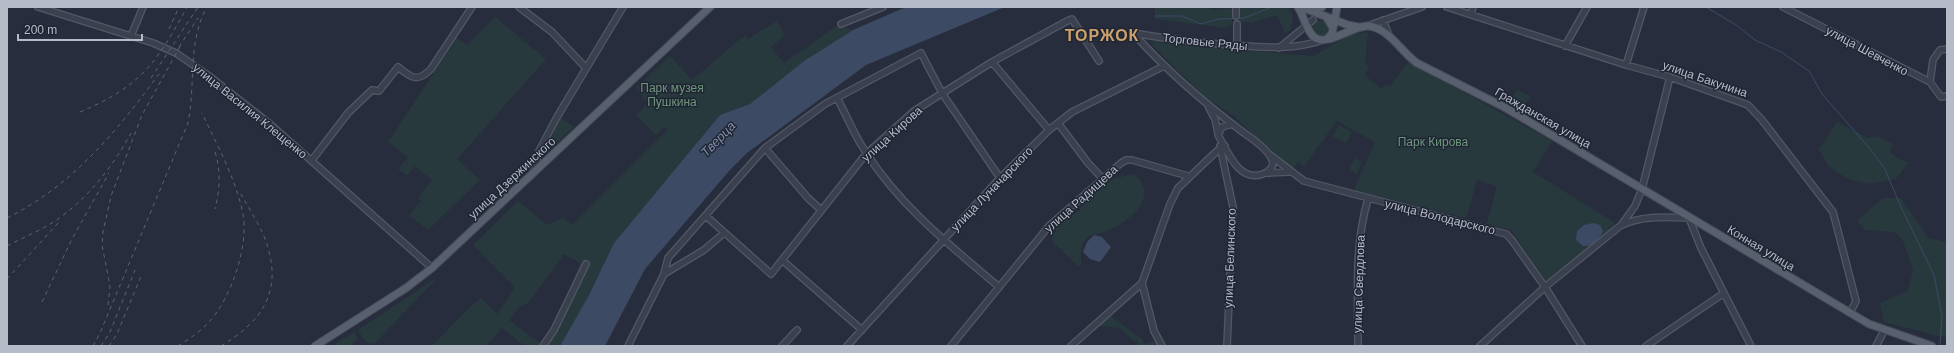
<svg xmlns="http://www.w3.org/2000/svg" width="1954" height="353" viewBox="0 0 1954 353" font-family="Arial,sans-serif">
	<rect width="100%" height="100%" fill="#272d3d"/>
	<!-- green -->
	<path fill="#28393e" fill-rule="evenodd" d="M1155 7H1204L1214 10 1232 8V23L1226 28 1155 19Z
		M1240 7H1289L1293 16 1291 29 1285 33 1277 15 1254 22H1240Z
		M495 17 546 59 457 159 480 180 428 230 409 215 421 201 418 198 432 180 415 166 407 176 398 169 408 157 388 142 457 38 467 45Z
		M1313 28a8 8 0 1 1 16 0a8 8 0 1 1-16 0Z
		M777 21 785 35 771 47 784 63 838 25 853 30 804 61 750 104 720 115 614 243 589 295 560 346H525L502 328 486 346H432L468 309 481 298 497 314 515 288 473 245 518 201 547 225 563 218 572 225 668 129 664 127 656 135 636 115 648 103 635 88 670 56 692 80 745 35 748 39ZM564 254 580 263 554 330 541 344 509 320 520 306 528 303Z
		M1368 32 1365 63 1369 67 1365 75 1381 89 1387 85 1390 86 1408 62 1552 141 1533 172 1615 223 1603 237 1547 282 1511 230 1487 224 1497 186 1477 180 1466 218 1354 190 1375 142 1337 121 1304 166 1298 162 1293 168 1283 164 1234 116 1205 97 1151 44 1154 40 1240 50 1314 56 1350 35Z
		M1517 89 1530 97 1521 111 1509 103Z
		M561 118 574 127 542 157Z
		M1837 122 1868 138 1878 136 1893 144 1890 153 1899 159 1909 162 1896 179 1869 184 1848 179 1828 166 1819 149Z
		M1339 125 1352 132 1346 143 1333 137Z
		M1355 158 1362 162 1357 174 1349 170Z
		M1131 174C1137 175 1141 181 1143 186 1151 208 1118 228 1101 233 1095 235 1089 234 1085 240 1080 247 1081 257 1081 265L1079 267 1052 241V237L1059 224 1080 210 1094 193 1111 180Z
		M1883 198H1901L1928 238 1947 242V338L1884 322 1880 303 1908 291 1913 270 1903 241 1895 232 1865 230 1857 221Z
		M438 277 374 344 366 342 358 330Z
		M1109 315 1142 339 1145 344 1156 340 1160 346H1139L1137 340 1134 341 1120 328 1099 326Z
		M354 332 358 339 349 346H332Z"/>
	<!-- water -->
	<path fill="#3d4a64" d="M906 7H1005L866 65 747 153 729 171 645 269 605 346H560L589 295 614 243 720 115 750 104 804 61 853 30Z
		M1593 223 1600 225 1603 231C1600 239 1592 247 1583 246L1576 240 1577 231 1584 225Z
		M1094 235 1102 237 1111 247 1100 262 1090 259 1083 252 1087 242Z"/>
	<g fill="none" stroke-linecap="round" stroke-linejoin="round">
		<!-- stream -->
		<path stroke="#3d4a64" stroke-width="1" d="M1706 7 1736 25 1755 40 1781 52 1809 71 1822 94 1871 150 1885 169 1900 205 1934 275 1942 316 1940 345
			M1155 16H1182L1201 24 1219 19 1244 18 1272 7"/>
		<defs>
			<path id="minor" d="M38 7 153 43 176 53 209 76 270 124 432 268
				M519 7 552 32 586 68
				M1236 7V16
				M1447 7 1626 65 1670 77 1748 105 1762 120 1833 212 1856 301 1850 313
				M1783 7 1930 82 1941 97 1947 96
				M1471 14 1473 7
				M1383 20 1389 36
				M841 24 883 7
				M1237 24V45
				M1367 26 1422 7
				M1133 33C1166 70 1204 103 1244 133 1253 139 1271 152 1273 163 1272 169 1269 172 1263 174 1239 183 1228 152 1218 135L1222 127 1232 124
				M1134 33C1165 39 1197 42 1229 45 1261 47 1291 51 1323 40
				M131 36 143 7
				M1565 46 1587 7
				M1279 48 1313 20
				M992 62 1049 130
				M1626 65 1644 7
				M1930 82 1933 60 1940 50 1947 49
				M837 98C847 116 855 137 867 154 901 207 952 247 999 287
				M1209 108 1215 119 1218 133
				M1058 123 1088 163 1103 179
				M1220 146 1233 207 1227 346
				M765 148 808 198 821 210
				M1270 155 1304 181 1506 234 1511 239 1545 287 1582 346
				M312 160 348 113 372 90 379 91 398 67C412 78 417 83 431 69L472 7
				M533 173 539 151 557 117 623 7
				M1267 173 1290 172
				M706 216 771 274 866 154 914 111 992 62 1069 20 1072 19 1099 61
				M1622 224 1635 206 1642 189 1670 77
				M782 260 862 330
				M664 274 704 250 724 233
				M1142 283 1154 331 1162 346
				M543 346 554 330 586 264
				M628 346 664 274 668 258 765 148 825 104 921 53 942 93 1000 178
				M782 346 797 330
				M847 346 1000 178 1049 130 1072 112 1164 66
				M951 346 1049 226 1121 163 1126 160H1132L1188 176
				M1071 346 1142 283 1170 204 1178 188 1218 150 1225 146
				M1358 346C1358 297 1354 246 1368 199
				M1480 346 1545 287 1620 226C1640 215 1667 217 1689 218L1701 248 1751 346
				M1646 346 1724 293
				M1876 346 1884 331"/>
			<path id="major" d="M1298 7C1304 16 1306 30 1314 37 1326 48 1355 24 1369 26 1390 29 1401 52 1417 63L1504 107 1550 134 1869 324 1932 346
				M1301 7 1348 25 1358 27
				M1308 9 1322 7
				M1334 25 1337 7
				M1327 39 1332 34 1333 28 1327 18
				M315 346 406 288 432 268 710 7"/>
		</defs>
		<!-- minor casing -->
		<use href="#minor" stroke="#525865" stroke-width="8"/>
		<!-- major casing -->
		<use href="#major" stroke="#434956" stroke-width="9"/>
		<!-- minor -->
		<use href="#minor" stroke="#3a404d" stroke-width="5.5"/>
		<!-- major -->
		<use href="#major" stroke="#585f6d" stroke-width="7"/>
		<!-- rail -->
		<path stroke="#5d6374" stroke-width="1" stroke-dasharray="4 4" stroke-linecap="butt" d="M169 29 179 7
			M179 47 198 18
			M151 78 198 7
			M80 112C141 86 156 64 187 7
			M215 152C221 171 220 189 215 209
			M7 218C73 185 116 132 159 74
			M7 246C24 237 42 230 58 219 88 198 114 165 131 133
			M7 279 59 222
			M42 302 72 239 109 173
			M108 305 110 286 102 245 103 232 111 196 142 115 182 43
			M93 346 100 333 188 123C196 85 187 42 207 7
			M101 346 110 332 135 270
			M109 346 117 334 142 274
			M178 346C189 339 200 332 209 322 231 298 249 246 243 214 236 179 217 145 202 113
			M221 346C259 323 282 295 268 248 263 229 250 211 241 194"/>
	</g>
	<g text-anchor="middle" dominant-baseline="central" stroke-width="3" stroke-linejoin="round" paint-order="stroke">
		<!-- street labels -->
		<g font-size="12" fill="#b6bbc8" stroke="#1f2532">
			<text transform="translate(1205 42) rotate(6)">Торговые Ряды</text>
			<text transform="translate(1867 51) rotate(28)">улица Шевченко</text>
			<text transform="translate(1705 79) rotate(19)">улица Бакунина</text>
			<text transform="translate(250 111) rotate(39)">улица Василия Клещенко</text>
			<text transform="translate(1543 118) rotate(30)">Гражданская улица</text>
			<text transform="translate(892 134) rotate(-42)">улица Кирова</text>
			<text transform="translate(512 178) rotate(-43)">улица Дзержинского</text>
			<text transform="translate(992 189) rotate(-46)">улица Луначарского</text>
			<text transform="translate(1081 199) rotate(-42)">улица Радищева</text>
			<text transform="translate(1440 217) rotate(14)">улица Володарского</text>
			<text transform="translate(1761 248) rotate(31)">Конная улица</text>
			<text transform="translate(1230 258) rotate(-88)">улица Белинского</text>
			<text transform="translate(1359 284) rotate(-88)">улица Свердлова</text>
		</g>
		<!-- park labels -->
		<g font-size="12" fill="#6f977d" stroke="#1f2532">
			<text x="672" y="88">Парк музея<tspan x="672" dy="14">Пушкина</tspan></text>
			<text x="1433" y="142">Парк Кирова</text>
		</g>
		<!-- water labels -->
		<g font-size="13" font-style="italic" fill="#808ead" stroke="#1f2532">
			<text transform="translate(718 139) rotate(-46)">Тверца</text>
		</g>
		<!-- district labels -->
		<g font-size="16" font-weight="bold" letter-spacing="1" fill="#cda26d" stroke="#1f2532">
			<text x="1102" y="35">ТОРЖОК</text>
		</g>
	</g>
	<!-- border -->
	<rect width="1954" height="353" fill="none" stroke="#b6bbc8" stroke-width="16"/>
	<!-- scale -->
	<path d="M18 34v6h124v-6" fill="none" stroke="#b6bbc8" stroke-width="2"/>
	<text x="24" y="34" font-size="12" fill="#b6bbc8" stroke="#1f2532" stroke-width="3" paint-order="stroke">200 m</text>
</svg>
